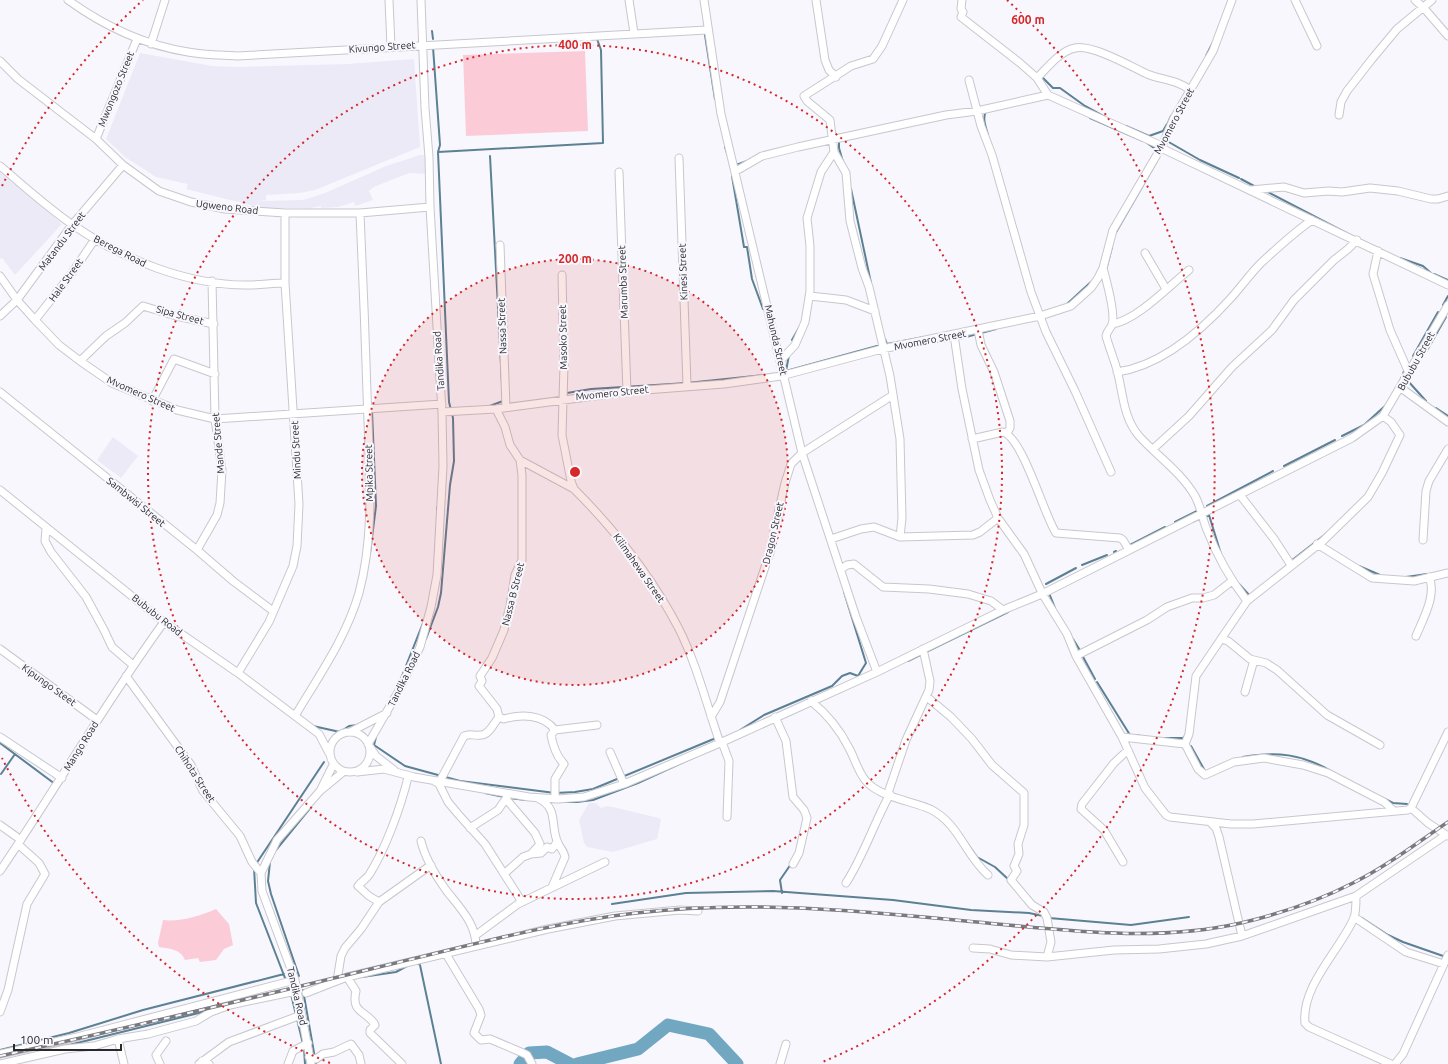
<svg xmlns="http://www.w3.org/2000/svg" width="1448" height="1064" viewBox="0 0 1448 1064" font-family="Ubuntu,sans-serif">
	<rect width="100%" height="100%" fill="#f8f7fe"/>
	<!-- built -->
	<path fill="#edeaf8" d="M140 53 212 66 236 67 347 64 414 59 420 147 315 190 300 193 266 195V200L259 201 303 200 325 193 386 166 420 155H425L426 174 409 173 374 187 369 191 373 200 355 206 354 202 338 207 321 208V206L306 209 305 208H262L186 189 188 184 255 199 156 177 125 157 106 139Z
		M0 172 62 224 15 275 2 258 0 259Z
		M113 437 138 456 121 478 97 460Z
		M589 803H596L601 808 606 806 613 807 659 818 661 820 657 839 613 852 587 847 584 843 579 820Z"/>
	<!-- green -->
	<path fill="#fbccd8" d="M585 51 588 131 466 136 463 55Z
		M216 909 229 924 233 945 224 949 216 960 200 962 198 958 185 960C180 949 171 949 159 947L158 943 163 920C180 922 200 916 216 909Z"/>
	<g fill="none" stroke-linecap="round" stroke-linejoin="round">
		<!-- stream -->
		<path stroke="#5c8194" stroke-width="2" d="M432 31 433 39
			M705 35 715 99
			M1206 56 1213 42
			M1043 75 1042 77 1053 88H1060L1085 106 1105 117
			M986 111C982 119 986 127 988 135
			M1090 118 1143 141
			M1167 125 1171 116
			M1126 126 1149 136 1163 131 1167 124
			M839 139V148L843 162
			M1167 141 1200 160 1239 178
			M1147 143 1154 148
			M725 147 728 156
			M438 152 603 143 601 50 597 39
			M490 156 502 383
			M736 165 747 161
			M732 176 744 247H747L752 279 763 309H765
			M1241 179 1256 187
			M851 189 871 283
			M1266 191 1356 238
			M1115 234 1157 161
			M1400 258 1423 266 1431 273
			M1106 270 1112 247
			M1434 274 1448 280
			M1067 304 1092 281
			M1443 305 1448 296
			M1043 318 1062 312
			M981 333 996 329
			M885 339 887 344 924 337
			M792 340 800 326
			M928 343 955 340 977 334
			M1426 352 1446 317
			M789 355 786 371 877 346
			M1413 356 1438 312
			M1422 357 1408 381 1426 401
			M1400 381 1405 369
			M567 393 591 389 687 383 765 375
			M487 407 503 401
			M1436 408 1448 416
			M1342 436 1364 425 1386 405
			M1284 466 1335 440
			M1207 506 1273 471
			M437 513V508
			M1205 517 1209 515 1221 554
			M1175 522 1199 510
			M1192 522 1201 518
			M1130 545 1165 527
			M1114 552 1116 551
			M370 553 376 506 372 411
			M1291 561 1327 533
			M1082 565 1107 555
			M1359 566 1380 575
			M1406 577 1427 574
			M1046 584 1076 568
			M1239 584 1250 596
			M1049 593 1055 608
			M426 639 438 607 441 593 450 485 454 461 453 418 449 402 438 152 440 145 433 47
			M1073 639 1081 652
			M926 652 1008 612
			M1082 655 1095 679
			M908 661 922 654
			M1097 682 1130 735
			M398 686 423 623
			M313 726 340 732 349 726 358 725
			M740 730 764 715 832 686 842 676 850 673 858 676 866 663 844 592
			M1135 735 1148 737
			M376 737 374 745 405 766 460 781 555 793 575 792 593 789 716 738
			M1165 738H1183L1185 736
			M0 743 55 784
			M1191 746 1205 771
			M1243 757C1276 751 1302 754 1331 771
			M1 774 15 754
			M485 793 504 797
			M509 798 526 800
			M1385 799 1393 803 1407 804
			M546 802H577L593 800 638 783 697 756
			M923 803 933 807
			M957 829 977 857 995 867 1009 880
			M276 850 311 807
			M270 862 268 881 271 894 299 976
			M256 864 324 762
			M254 868 256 903 285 978
			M782 893 780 880 791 864
			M612 904 686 893 773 891 893 900 971 910 1029 913 1043 916
			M1049 918 1131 925 1189 917
			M1362 918 1388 935 1403 942 1446 957
			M417 963 420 965 441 1064
			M362 977 396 972 407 966
			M303 990 316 1064
			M291 994 296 1015
			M297 1019 303 1044
			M65 1046 207 1011
			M304 1048 305 1064
			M0 1050 69 1033 143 1010 284 974"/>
		<!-- river -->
		<path stroke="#72a7c1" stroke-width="13" d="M520 1064 529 1053 547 1052 570 1064
			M577 1064 638 1049 668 1025 709 1034 737 1064"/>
		<defs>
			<path id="minor" d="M68 0C104 26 144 45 188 52 204 55 221 55 237 56L707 30
				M389 0 391 47
				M629 0 634 33
				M704 0 721 114 802 453 856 617 877 672
				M816 0 825 60 829 70 836 77
				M962 0 961 9 963 12 961 17 1020 63 1037 78 1048 95
				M1295 0 1317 46
				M1415 0 1423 7 1448 36
				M151 44 165 0
				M0 61 18 79 96 139 123 165 159 191 191 202 225 209 285 213H360L430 207
				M1037 78C1047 68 1060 51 1075 48 1092 44 1132 67 1147 74 1162 80 1178 80 1190 90
				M969 80 981 126 992 155 1031 292 1046 332 1075 391 1111 472
				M1339 115 1341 102 1347 91 1372 59 1397 29 1432 0
				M96 139 137 39
				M1161 148 1448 285
				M679 158 687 385
				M0 166C24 186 48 208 73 225 122 259 189 286 249 285 261 285 273 283 285 283
				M736 171 762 156 798 147 946 115 977 111 1048 95 1162 146
				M619 172 627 392
				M1251 190 1284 187 1304 193 1329 191 1342 192 1370 188 1398 191 1431 199H1438L1448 196
				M500 245 506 407
				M1378 251 1373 274 1390 330 1409 373
				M1145 253 1166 289
				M1103 268C1106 279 1116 314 1112 325 1110 329 1107 331 1106 336 1109 347 1114 359 1117 370 1123 392 1123 418 1139 436 1157 456 1181 472 1195 496 1201 507 1202 518 1207 530 1217 556 1230 579 1247 601
				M562 275 564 365 562 435 571 481 574 489C615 530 652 577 679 629 697 665 707 706 720 743
				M0 276 17 300 35 320 59 345 80 361 112 383 177 410 215 419 442 404
				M810 296 846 300 875 311
				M0 316 17 300 72 225 123 165
				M35 320 72 273 95 239
				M1112 324C1136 321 1169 286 1189 270
				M978 330 981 345 994 372 1010 421V428L1007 433
				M954 335 962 389 979 470 990 500 998 518 1024 554 1043 595 1067 634 1076 656 1122 737 1145 788 1166 815 1170 817 1231 824H1253L1408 810 1411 808 1448 732
				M781 360 795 345 805 322 810 291V246L807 218 821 172 834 152
				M80 361 106 336 125 323 143 306 176 316 214 324
				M1117 372C1161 366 1202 330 1231 298 1241 287 1250 274 1261 263 1275 250 1296 231 1312 220
				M1401 388 1448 422
				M0 392 197 550 233 581 273 611
				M152 401 174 359 215 374
				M496 409 505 427 510 445 520 460 574 489
				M442 412 496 409 632 391 724 384 781 376 882 349 1040 316 1071 306 1091 288 1098 278 1103 268 1113 230 1162 146 1174 118 1213 51 1232 0
				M1383 416 1391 422 1400 435 1382 473 1368 497 1323 541 1247 601 1221 639 1196 676 1189 734 1185 744 1198 769 1205 775 1234 762 1264 758 1303 765 1328 773 1384 802 1393 810
				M972 439 1003 432C1023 438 1044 515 1056 533L1120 538 1123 540 1129 550
				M1153 449 1189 416 1232 367 1272 330 1294 300 1334 260 1348 249 1357 240
				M520 460 522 475V560L515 575 510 606 504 630 492 658 480 676 482 681 479 686 497 709 499 717 504 719C521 714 543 714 555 730L597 725
				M0 490 164 622 238 673 319 734 329 753
				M1240 495 1274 539 1291 565
				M46 529 45 541 51 552 86 597 104 630 112 647 133 665
				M900 537 902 518 900 439 890 376 869 287 862 268 850 221 846 173 834 152 830 120 807 101 804 96 851 66 873 59 882 46 903 0
				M831 539 861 529 874 527 900 537 973 535 980 532 998 518
				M1423 540 1426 491 1429 481 1448 449
				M1317 544 1372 578 1414 581 1448 573
				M197 550 217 515 220 503 222 470 215 419 212 281
				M841 569 847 565 854 564 883 587 929 589 968 594 991 601 1003 610
				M1416 636C1423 619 1437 595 1429 577
				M1221 639 1228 641 1250 659 1266 663 1277 670 1327 715 1380 745
				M0 649 97 720
				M1076 656 1147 620 1167 607 1192 598H1203L1214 595 1232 581
				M238 673 269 622 293 566 297 546 299 504 285 283V213
				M126 676 191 765 203 791 240 836 252 862 261 873
				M1245 692 1254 660
				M927 697 951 717 972 739 992 765 1024 793V825L1018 844 1019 854 1014 866 1017 871 1011 880 1032 905 1044 912 1047 918 1051 942 1047 957
				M811 701C827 714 840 730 849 748 855 759 858 772 866 781 879 797 912 801 930 809 959 823 965 855 988 875
				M295 716C318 677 346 638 359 593 374 537 370 479 368 421 366 352 363 282 360 213
				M711 717 720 702 772 546 774 531 785 483 791 464 802 453 893 395
				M775 717 786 741 793 797 804 810 807 818 799 853 793 864
				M555 730 551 735C553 746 556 756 564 764L555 779V799
				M330 752a20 20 0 1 1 40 0a20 20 0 1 1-40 0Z
				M350 732 387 713
				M0 737 62 778
				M1122 737 1185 744
				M722 742 729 761 727 817
				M368 744 401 687 420 647 431 607 437 575 443 466 442 412 430 207 429 157 425 108 421 0
				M370 747 376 756 394 770
				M610 752 624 784
				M357 772 384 769 414 777 529 797 558 799 584 797 624 784 720 743 877 672 1003 610 1042 594 1352 438 1383 416 1448 305
				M434 781 439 784 448 802 458 814 485 844 522 902
				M440 781 464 736C470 733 474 736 481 735 489 735 494 723 499 717
				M321 789 333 765
				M539 799C559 808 550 828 558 843 560 848 564 851 565 857L552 887
				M1411 808 1428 823 1448 836
				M1211 823 1216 828 1219 837 1242 936
				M0 825 21 840
				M470 828 498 810 507 797
				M421 841C425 858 436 876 446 890 459 907 476 923 476 946
				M531 854 541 853 547 847 552 849 557 842
				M1123 862 1104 830 1081 809 1082 804 1114 763 1128 750
				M0 871C56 789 105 703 164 622
				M504 874 523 857 531 854 540 844 535 833 506 799
				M846 883C864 855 874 823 890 794L888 793 906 740 929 690 930 681 923 649
				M1356 896C1356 903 1356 912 1354 918 1340 950 1301 986 1305 1023L1309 1027 1391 1064
				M379 902 369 896 358 886C361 882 366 879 369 875 385 850 401 807 408 777L407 775
				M1354 917 1406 952 1444 964
				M476 935 518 904 605 862
				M973 948 990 949 1011 955 1047 957 1114 950 1159 949 1206 944 1242 936 1356 896 1446 835
				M446 954 479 1009 481 1015 474 1033 481 1040 490 1039 523 1053 527 1055 532 1064
				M347 977 356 991C351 1012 364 1010 374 1023L375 1025 370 1030V1033L402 1064
				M337 981 341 956 345 948 361 929 379 902 431 865
				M306 993 347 977 548 929 615 916 680 910 698 911
				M0 1012 8 990 27 904 45 874 39 863 19 845
				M118 1039 124 1064
				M0 1054 77 1037 295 980
				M309 1057 316 1059 323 1054 334 1052 351 1044 359 1055 361 1064
				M202 1061 209 1064
				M0 1064 65 1049 94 1046 118 1039 148 1034 196 1021 211 1012 230 1005 296 991
				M160 1064 156 1055 166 1041
				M199 1064 229 1042 301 1015
				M288 1064 293 1051 308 1043
				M311 1064 295 980 262 891 261 873 277 840 320 791 343 772
				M780 1064 786 1044
				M1395 1064 1403 1054 1448 955"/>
		</defs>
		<!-- minor casing -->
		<use href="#minor" stroke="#c8c7ce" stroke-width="9"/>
		<!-- minor -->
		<use href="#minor" stroke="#fff" stroke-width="7"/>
		<defs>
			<path id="rail" d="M0 1056C127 1028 253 998 379 967 464 947 549 923 636 913 753 899 870 912 987 923 1072 931 1157 942 1241 923 1279 914 1318 901 1353 883 1387 866 1417 843 1448 822"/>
		</defs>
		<!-- rail casing -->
		<use href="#rail" stroke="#7a797e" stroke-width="3.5"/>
		<!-- rail -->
		<use href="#rail" stroke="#f8f7fe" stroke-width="2" stroke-dasharray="6" stroke-linecap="butt"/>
	</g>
	<!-- distance rings -->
	<circle cx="575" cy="472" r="213" fill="#d62828" fill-opacity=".12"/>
	<g fill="none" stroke="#d62828" stroke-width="2" stroke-dasharray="2 4">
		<circle cx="575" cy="472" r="213"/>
		<circle cx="575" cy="472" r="427"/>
		<path d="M330 1063A640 640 0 0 1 2 758M2 186A640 640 0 0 1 143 0M1007 0A640 640 0 0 1 820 1063"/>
	</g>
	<g text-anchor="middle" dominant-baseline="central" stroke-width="4" stroke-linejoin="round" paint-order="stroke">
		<!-- street labels -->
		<g font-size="10" fill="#2a292c" stroke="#f8f7fe">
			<text transform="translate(382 47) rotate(-4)">Kivungo Street</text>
			<text transform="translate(116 89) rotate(-68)">Mwongozo Street</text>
			<text transform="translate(1174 121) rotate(-62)">Mvomero Street</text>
			<text transform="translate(227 207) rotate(7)">Ugweno Road</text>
			<text transform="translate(62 241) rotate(-53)">Matandu Street</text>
			<text transform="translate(120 251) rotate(27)">Berega Road</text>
			<text transform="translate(683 272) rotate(-92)">Kinesi Street</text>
			<text transform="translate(66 280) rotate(-54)">Hale Street</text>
			<text transform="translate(623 282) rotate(-92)">Marumba Street</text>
			<text transform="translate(180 315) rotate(15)">Sipa Street</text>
			<text transform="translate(502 326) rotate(-92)">Nassa Street</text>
			<text transform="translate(563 337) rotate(-91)">Masoko Street</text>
			<text transform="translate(776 340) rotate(77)">Mahunda Street</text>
			<text transform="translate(930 340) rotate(-11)">Mvomero Street</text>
			<text transform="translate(439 361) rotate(-94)">Tandika Road</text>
			<text transform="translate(1416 361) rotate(-61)">Bububu Street</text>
			<text transform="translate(612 393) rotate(-6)">Mvomero Street</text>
			<text transform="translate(141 394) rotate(24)">Mvomero Street</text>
			<text transform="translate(218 443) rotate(-95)">Mande Street</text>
			<text transform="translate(296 450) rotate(-93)">Mindu Street</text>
			<text transform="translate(369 473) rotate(-91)">Mpika Street</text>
			<text transform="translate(136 502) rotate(39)">Sambwisi Street</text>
			<text transform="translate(773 533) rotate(-77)">Dragon Street</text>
			<text transform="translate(639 568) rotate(55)">Kilimahewa Street</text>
			<text transform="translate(513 594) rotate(-76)">Nassa B Street</text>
			<text transform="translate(157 615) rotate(38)">Bububu Road</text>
			<text transform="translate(404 679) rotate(-64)">Tandika Road</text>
			<text transform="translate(49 685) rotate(36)">Kipungo Steet</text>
			<text transform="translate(81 746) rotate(-58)">Mango Road</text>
			<text transform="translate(195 774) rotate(57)">Chihota Street</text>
			<text transform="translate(297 996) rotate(77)">Tandika Road</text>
		</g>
	</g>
	<circle cx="575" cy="472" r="6" fill="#d62828" stroke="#f8f7fe" stroke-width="2"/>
	<g font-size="12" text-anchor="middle" font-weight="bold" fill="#d62828" stroke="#f8f7fe" stroke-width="4" stroke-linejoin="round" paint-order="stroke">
		<text x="1028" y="24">600 m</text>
		<text x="575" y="49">400 m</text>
		<text x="575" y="263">200 m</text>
	</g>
	<!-- scale -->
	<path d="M14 1044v6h107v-6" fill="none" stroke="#2a292c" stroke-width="2"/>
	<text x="20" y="1044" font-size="12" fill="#2a292c" stroke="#f8f7fe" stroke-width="3" paint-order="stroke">100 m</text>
</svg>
